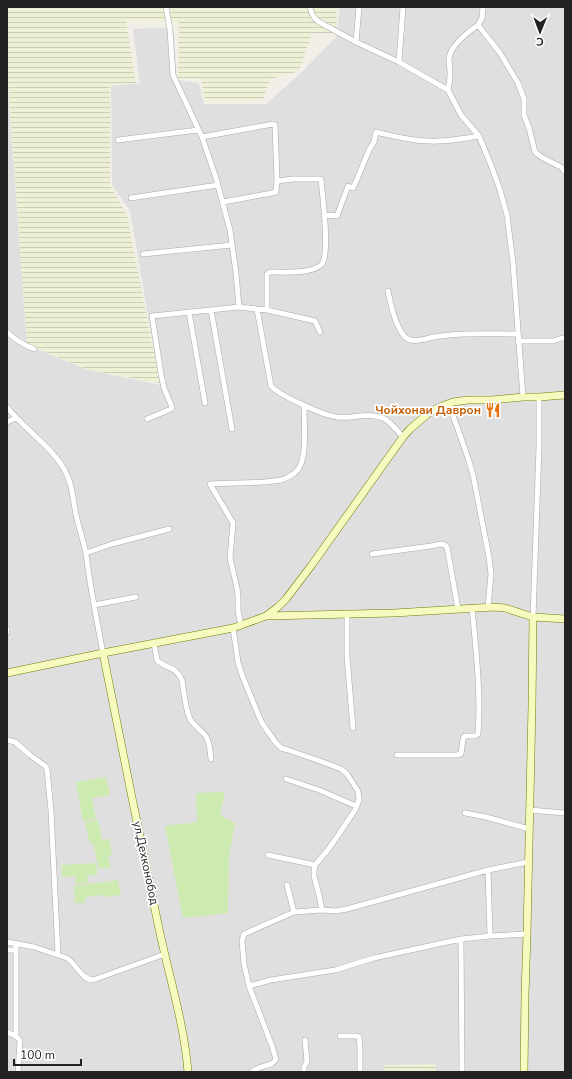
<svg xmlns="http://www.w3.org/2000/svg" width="572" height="1079" viewBox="0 0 572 1079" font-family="'Nunito Sans',sans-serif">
	<defs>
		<pattern id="farmland-rules" width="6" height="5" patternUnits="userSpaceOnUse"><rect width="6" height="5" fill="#eef0d5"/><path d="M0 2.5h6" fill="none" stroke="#ccceb7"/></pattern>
	</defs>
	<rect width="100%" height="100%" fill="#f2efe9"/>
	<!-- residential -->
	<path fill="#e0dfdf" d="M340 7H565V1072H7V76L27 345 88 370 160 385 130 211 112 185 111 86 140 83 133 29 173 27 177 80 199 83 204 104H266L303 71 337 36Z"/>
	<!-- farmland -->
	<path fill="url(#farmland-rules)" d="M7 7H336L337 33H312L299 71 270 79 263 100 205 101 201 79H178L179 22 126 20 136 83 110 85V185L127 216 160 383 88 370 27 344 7 67Z
		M436 1064V1072H384V1065Z"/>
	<!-- grass -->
	<path fill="#cdebb0" d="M106 777 110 795 92 798 96 819 83 822 76 782Z
		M225 792 220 815 235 823 229 855 228 913 183 918 165 826 197 822 196 793Z
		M98 820 102 840 109 839 112 855 108 856 111 867 99 869 93 843 90 844 85 823Z
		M96 863 97 875 87 876 88 883 76 884 75 876 62 877 61 865Z
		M118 880 121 895 105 897 104 895 86 897 85 903H75L74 886Z"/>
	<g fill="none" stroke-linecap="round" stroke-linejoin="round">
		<defs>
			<path id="street" d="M166 7 170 30 173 75 202 137 216 178 230 230 236 273 239 307
				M310 7C311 14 313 18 319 22L356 42 399 62 448 90 461 115 479 136 491 165 500 190 507 215 513 263 523 397
				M483 7 482 18 478 25 500 53 518 83 524 99V115L529 128 535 152 543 158 561 167 565 172
				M356 42 359 7
				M399 62 403 7
				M448 90C449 85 450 79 450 74 450 69 449 63 449 58 451 45 468 32 478 25
				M202 137 273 124 275 125 277 181 276 192 272 193 223 202
				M118 140 198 130
				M277 181 293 179H321C322 193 331 256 321 265 311 274 283 272 270 272L267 274V310L257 309 271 386C278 395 325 416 337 417 352 419 368 412 383 418 391 422 397 431 403 437
				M131 198 218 185
				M325 215 337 216 348 186 353 188 357 179 369 150 374 142 376 132C393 136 411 141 429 141 445 142 462 139 479 136
				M143 254 232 245
				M388 291C391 305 395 326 405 337 411 343 421 340 429 338 456 332 490 334 518 334
				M211 310 232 429
				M267 310 315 321 320 332
				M189 312 205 403
				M7 332C15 340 24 345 34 349
				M518 341H553L562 338H565
				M449 404 468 458 473 475 489 557 491 574 488 607
				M7 407C24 429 50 445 64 469 73 484 73 503 77 519 80 531 84 543 86 554 87 561 88 568 89 575 93 601 98 627 103 653
				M147 419 171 409 172 407 164 388 161 374 152 316 239 307 257 309
				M7 422 16 418
				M86 553 112 544 169 529
				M372 554 431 546 441 544 445 545 447 547 458 609
				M94 605 136 597
				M347 614V657L353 728
				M533 617 539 447V397
				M241 626 238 610V596L237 588 230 558 233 523 210 484C228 483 247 483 265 482 270 481 276 481 281 480 288 478 297 473 300 466 307 452 304 422 304 405
				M233 628 238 662 242 675 258 714 262 723 276 743 281 748 288 750 320 761 341 769 347 774 358 791 359 800 355 810 339 834 327 851 315 865 314 871V876L319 895 322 910
				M7 629V632
				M154 643 157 660C165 669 175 665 182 680 184 693 185 707 190 719 194 726 200 729 205 735 210 741 210 751 211 759
				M7 740 15 742 30 755 45 766 47 769 51 811 58 954
				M397 755H457L461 754 463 739 465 736H475L478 734C481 692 476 650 472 608
				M286 779 319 790 356 806
				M529 810 565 813
				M465 813 486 817 529 829
				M268 855 315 865
				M488 870 490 936
				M287 885 294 912
				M461 939 462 1072
				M7 942 34 947 67 958C76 964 81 979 93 980L165 954
				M16 943V1036
				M7 950H16
				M249 986 271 980 335 970 374 958 461 939 490 936 527 934
				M7 1032C12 1035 18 1036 20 1041L18 1072
				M340 1036H355L359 1037 360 1048V1072
				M252 1072C259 1065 272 1067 276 1059L272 1046 249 986 244 964 242 941 244 934 294 912 322 910 336 911 347 909 488 870 528 862
				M304 1072V1067L307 1062 305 1040"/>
			<path id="secondary" d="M266 616 394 613 494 607 505 608 533 617
				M103 653C121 743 139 834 158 924 168 973 184 1022 188 1072
				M7 673 103 653 233 628 266 616 278 607 286 599 311 566 403 437 410 429 430 412 442 406 453 402 468 400H492L523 397H539L565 395
				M524 1072 525 995 527 934 532 706 533 617 565 619"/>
		</defs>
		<!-- street casing -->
		<use href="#street" stroke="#a9a9a9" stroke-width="6"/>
		<!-- secondary casing -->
		<use href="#secondary" stroke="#707d05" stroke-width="8"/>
		<!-- street -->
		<use href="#street" stroke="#fff" stroke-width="5"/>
		<!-- secondary -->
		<use href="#secondary" stroke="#f7fabf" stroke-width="7"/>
	</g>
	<!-- icons -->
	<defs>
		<symbol id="restaurant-bare" viewBox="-9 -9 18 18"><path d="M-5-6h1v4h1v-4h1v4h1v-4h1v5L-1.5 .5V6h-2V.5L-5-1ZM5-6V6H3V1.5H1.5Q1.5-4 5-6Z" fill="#e8710a" stroke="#fff" stroke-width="2.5" paint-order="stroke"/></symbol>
	</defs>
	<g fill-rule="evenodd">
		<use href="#restaurant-bare" x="482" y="399" width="22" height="22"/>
	</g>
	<g text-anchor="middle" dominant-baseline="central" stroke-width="3.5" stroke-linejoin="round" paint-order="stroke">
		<!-- food labels -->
		<g font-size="12" font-weight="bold" fill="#c56008" stroke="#fff" text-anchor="end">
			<text x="481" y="410">Чойхонаи Даврон</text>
		</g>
		<!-- street labels -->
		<g font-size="12" fill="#222" stroke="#fff">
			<text transform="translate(146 863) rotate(78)">ул.Дехконобод</text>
		</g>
	</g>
	<!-- border -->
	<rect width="572" height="1079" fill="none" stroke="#222222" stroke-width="16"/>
	<!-- north arrow -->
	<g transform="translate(540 32) rotate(181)" stroke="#ffffff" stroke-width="3" paint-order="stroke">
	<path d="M0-3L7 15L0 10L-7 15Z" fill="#222222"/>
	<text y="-6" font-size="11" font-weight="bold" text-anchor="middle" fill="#222222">С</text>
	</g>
	<!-- scale -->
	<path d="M14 1059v6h67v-6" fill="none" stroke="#222222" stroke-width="2"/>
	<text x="20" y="1059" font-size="12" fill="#222222" stroke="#ffffff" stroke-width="3" paint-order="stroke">100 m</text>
</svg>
